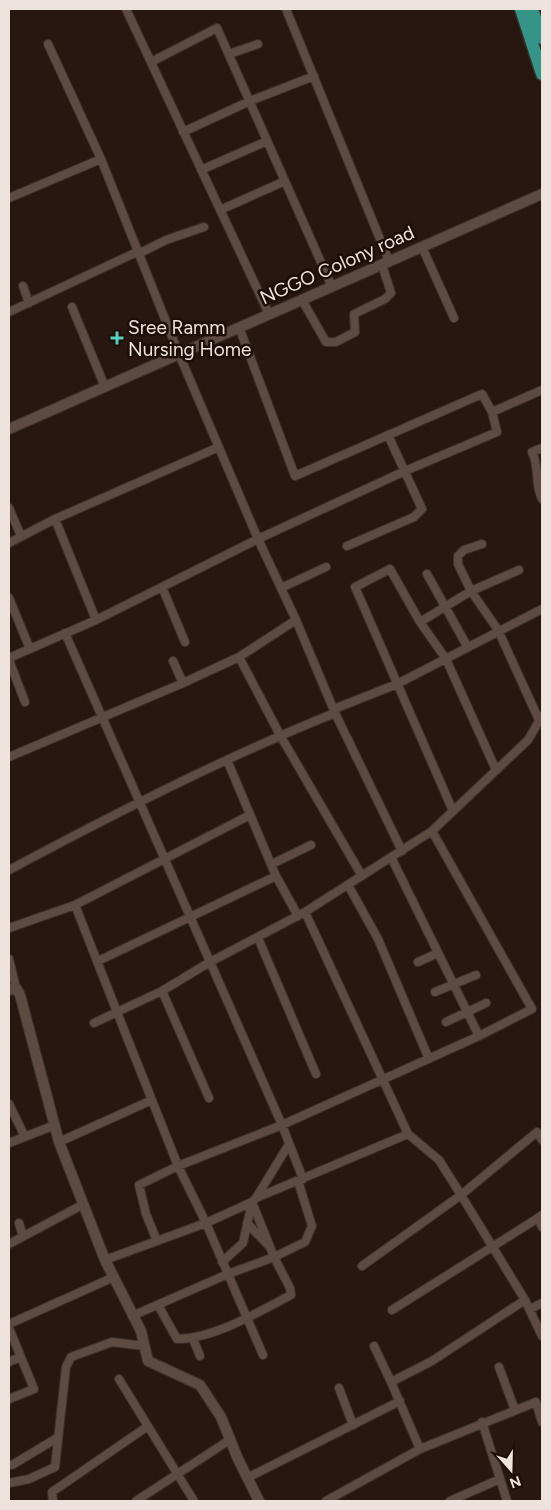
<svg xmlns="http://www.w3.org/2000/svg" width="551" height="1510" viewBox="0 0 551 1510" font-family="Figtree,sans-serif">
	<rect width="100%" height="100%" fill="#281711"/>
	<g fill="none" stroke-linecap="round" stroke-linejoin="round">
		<defs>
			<path id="minor" d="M126 9 269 314
				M286 9 389 261
				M229 54 258 44
				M151 62 217 28 332 287
				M183 132 250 101 314 76
				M201 170 267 141
				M9 198 101 159
				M220 210 285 181
				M422 247 454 318
				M140 253 166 240 204 227
				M23 286 29 303
				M302 300 326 342H336L355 332 354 314 385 299 391 293 382 265
				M72 307 105 387
				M9 312 139 251
				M492 412 542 390
				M542 448 532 452C540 467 534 483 542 499
				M9 508 21 536
				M55 519 96 620
				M9 543 55 519 219 447
				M482 544 464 550 458 556V564L471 591 519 570
				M347 546 414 517 422 509 388 435
				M427 574 467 646
				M162 587 185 642
				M281 588 326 567
				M9 598 30 649
				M420 622 471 591 498 630 539 720
				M65 633 282 1125 479 1036 532 1009 432 831 528 740 542 716
				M239 657 280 735 362 876
				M9 658 96 620 258 539 179 354 101 159 48 44
				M9 660 25 702
				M173 661 183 683
				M334 709 397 684 542 609
				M335 713 402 851
				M9 757 183 683 239 657 296 620
				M227 760 276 876 298 916
				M453 811 355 587 390 569 420 622 446 659 496 770
				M391 857 479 1036
				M272 864 311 845
				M9 870C116 813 223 758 335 713L296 620 258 539 405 471 497 432 492 412 482 394 295 476 239 327
				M348 885 378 939 429 1059
				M75 905 117 1012 94 1023
				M305 912 408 1134 439 1160 461 1195 537 1132 542 1140
				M9 928 75 905 250 815
				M258 938 316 1074
				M9 959 16 988
				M98 961 276 876
				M418 962 438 953
				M162 991 209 1098
				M435 992 476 975
				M446 1022 486 1003
				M9 1104 25 1137
				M59 1142 152 1100
				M9 1143 55 1125
				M303 1179 282 1125 178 1166 117 1012 162 991 210 962 305 912 432 831
				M256 1198 289 1144
				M542 1215 538 1218 542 1227
				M19 1223 23 1236
				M247 1223 268 1245
				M157 1241 146 1214 139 1185 178 1166 206 1223 263 1355
				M9 1244 82 1205
				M105 1260 206 1223 252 1202 256 1198 408 1134
				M222 1262 243 1243 252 1202
				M362 1266 461 1195 525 1300 432 1361 391 1382 420 1449 536 1402 542 1422
				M525 1300 542 1336
				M158 1305 177 1339C214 1339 258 1312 291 1295L290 1288 274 1257 252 1202
				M530 1309 542 1303
				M392 1310 538 1218
				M132 1316 228 1274 274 1257 305 1242 312 1226 298 1181
				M9 1324 114 1277
				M9 1328 34 1389 9 1399
				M193 1339 200 1356
				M374 1346 391 1382
				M9 1362 20 1357
				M499 1367 515 1410
				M119 1379 194 1501
				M339 1388 353 1425
				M482 1422 507 1501
				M12 1465 57 1438
				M247 1478 400 1401
				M9 1483 29 1479 55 1467 66 1367 71 1357 112 1342 144 1346
				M53 1501 52 1492 148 1426
				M136 1501 231 1439
				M326 1501 420 1449
				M450 1501 500 1479"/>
			<path id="tertiary" d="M9 429 542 194
				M9 990 16 988 20 995 59 1142 105 1260 141 1331 148 1361 200 1385 221 1417 238 1459 259 1501"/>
			<path id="trunk" d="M521 9 542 74
				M532 9 542 38"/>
		</defs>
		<!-- minor casing -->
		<use href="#minor" stroke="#3c302d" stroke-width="10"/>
		<!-- tertiary casing -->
		<use href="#tertiary" stroke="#3c302d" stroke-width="12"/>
		<!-- trunk casing -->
		<use href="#trunk" stroke="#3c302d" stroke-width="15"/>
		<!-- minor -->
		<use href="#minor" stroke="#5d4a42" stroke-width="8"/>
		<!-- tertiary -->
		<use href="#tertiary" stroke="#5d4a42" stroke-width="10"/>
		<!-- trunk -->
		<use href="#trunk" stroke="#359488" stroke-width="12"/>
	</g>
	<!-- markers -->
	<path fill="#58cec0" stroke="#1e0e08" stroke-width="2" d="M114.5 330.5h5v5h5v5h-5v5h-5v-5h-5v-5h5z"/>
	<g text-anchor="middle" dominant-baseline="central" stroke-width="5" stroke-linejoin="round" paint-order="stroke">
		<!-- street labels -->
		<g font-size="19" fill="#eee2dd" stroke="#1e0e08">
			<text transform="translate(337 265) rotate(-24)">NGGO Colony road</text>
		</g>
		<!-- poi labels -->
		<g font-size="19" fill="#eee2dd" stroke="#1e0e08" text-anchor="start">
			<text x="128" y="327">Sree Ramm<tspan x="128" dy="22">Nursing Home</tspan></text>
		</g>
	</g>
	<!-- border -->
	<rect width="551" height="1510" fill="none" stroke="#eee2dd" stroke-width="20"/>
	<!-- north arrow -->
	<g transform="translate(511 1470) rotate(160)" stroke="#1e0e08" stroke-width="4" paint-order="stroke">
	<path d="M0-4L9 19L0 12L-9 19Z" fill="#eee2dd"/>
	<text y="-8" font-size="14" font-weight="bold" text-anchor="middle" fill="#eee2dd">N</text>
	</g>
</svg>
